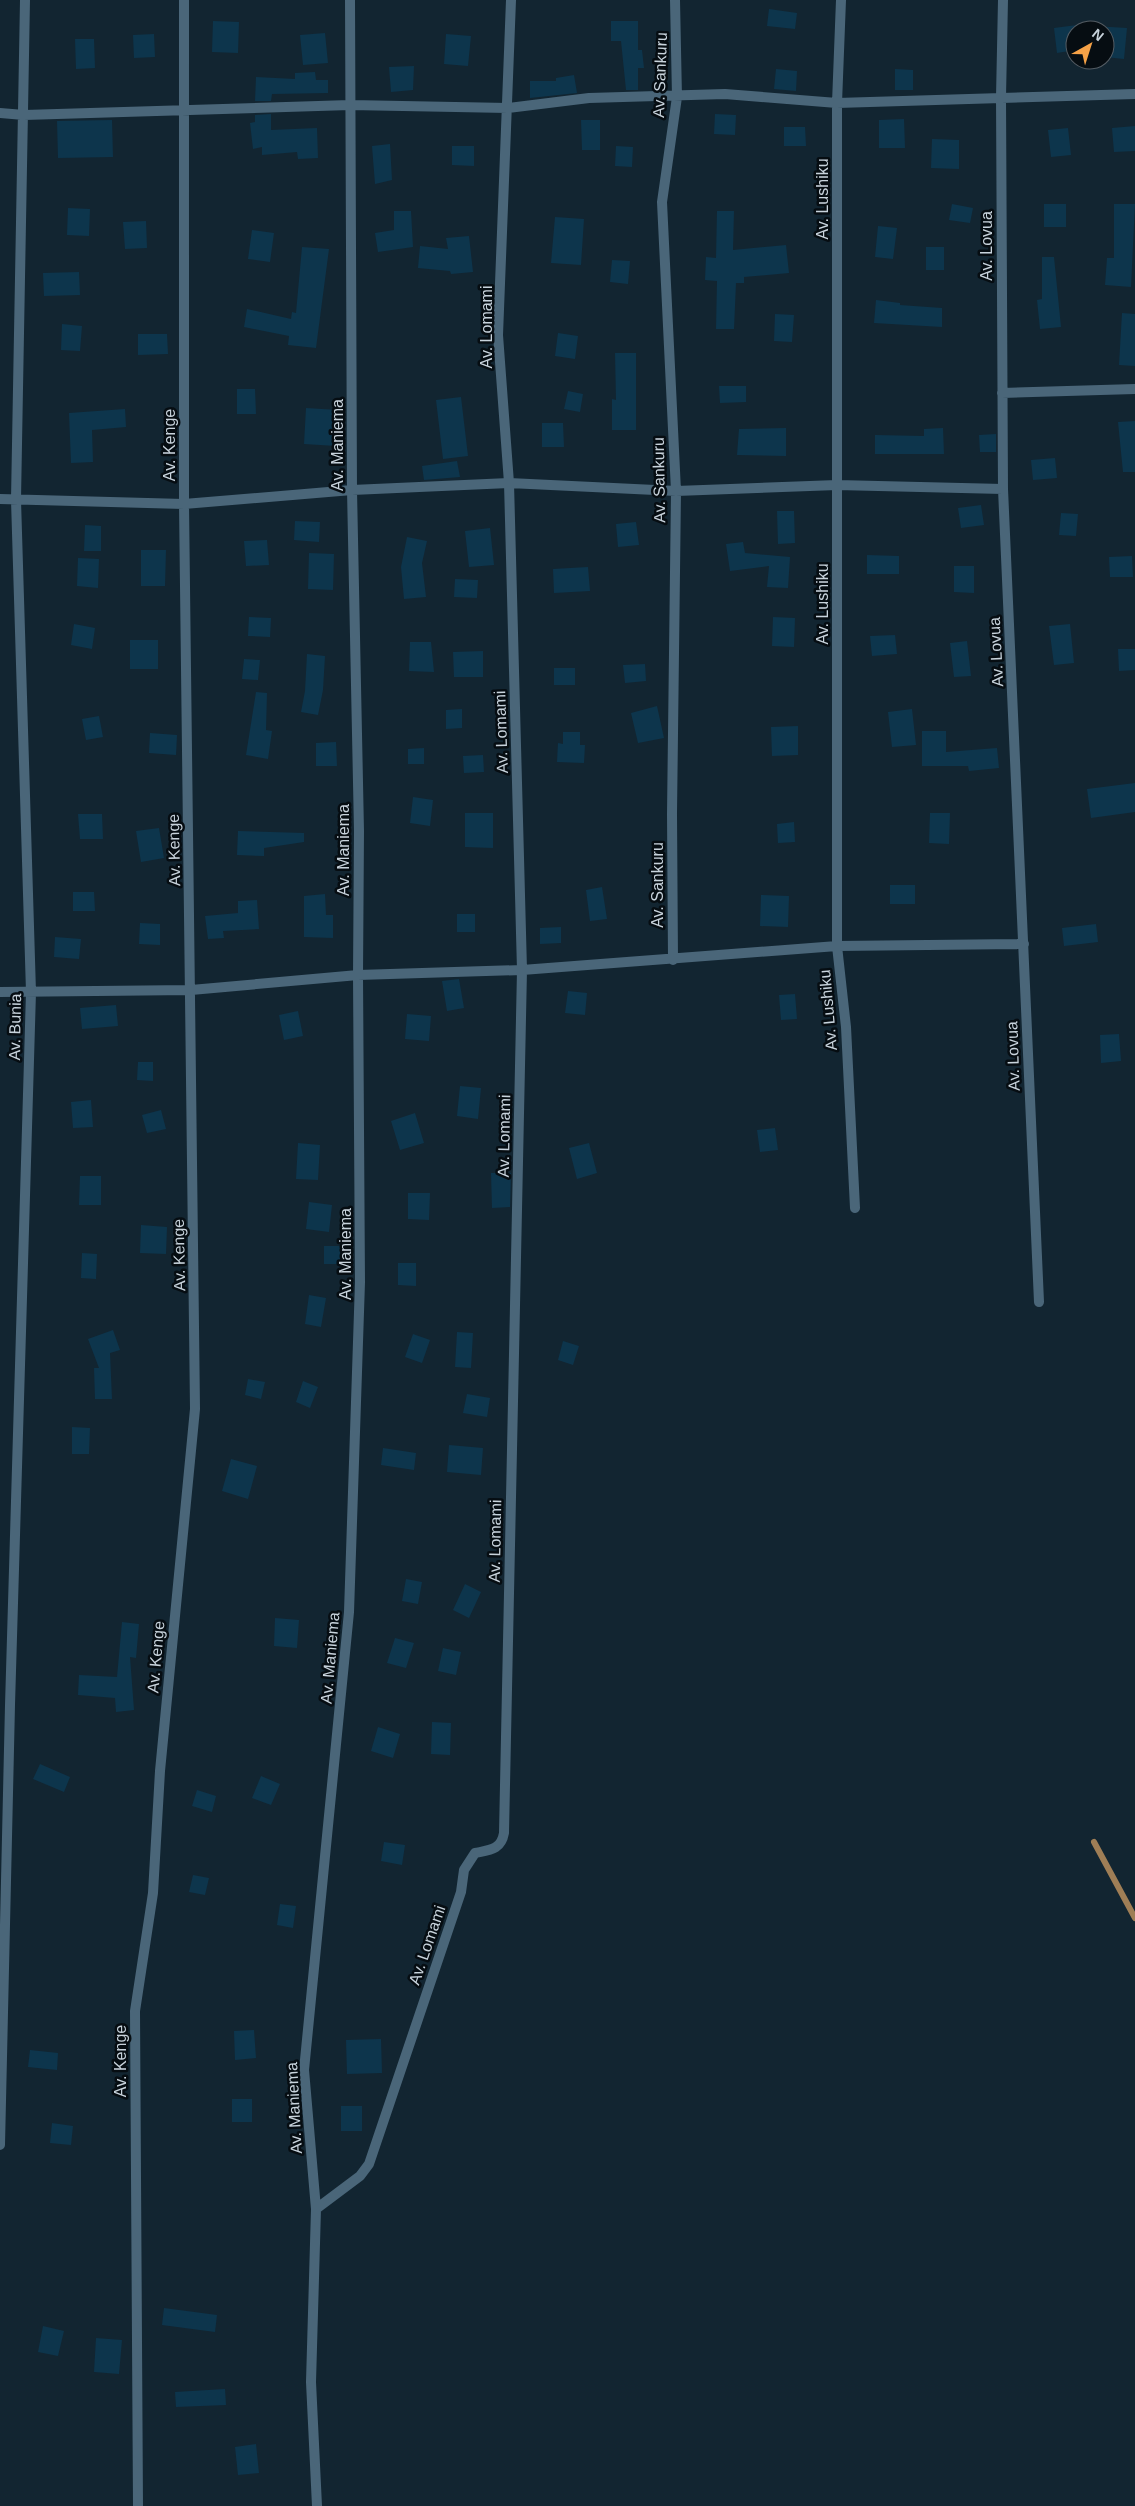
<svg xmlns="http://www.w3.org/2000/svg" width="1135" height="2506" viewBox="0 0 1135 2506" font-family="Helvetica,sans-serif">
	<rect width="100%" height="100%" fill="#122531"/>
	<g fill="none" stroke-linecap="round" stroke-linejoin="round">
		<!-- stream -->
		<path stroke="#9f7e56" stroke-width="6" d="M1094 1842 1135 1918"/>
	</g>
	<!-- building -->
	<path fill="#0d354c" d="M769 9 797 13 795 29 767 26Z
		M213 21 239 22 238 53 212 52Z
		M611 21H638V50H642L644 68H638V90H626L621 41H611Z
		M1077 25 1127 28 1124 59 1105 57V30H1075V50L1057 53 1054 28Z
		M325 33 328 63 303 65 300 35Z
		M154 34 155 57 134 58 133 35Z
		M446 34 471 36 468 66 444 64Z
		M75 39H94L95 68 76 69Z
		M414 66 413 90 391 92 389 67Z
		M776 69 797 71 796 91 774 89Z
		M895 69 913 70V90H895Z
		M315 72 316 80H328V93L272 94 271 101H255L256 77 295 79V73Z
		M574 75 577 93 530 98V81H556V78Z
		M271 114V130L317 128 318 158 298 159 297 152 262 155V147L253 149 250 123 255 122V115Z
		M715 114 736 115 735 135 714 134Z
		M904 119 905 148H879V120Z
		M112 120 113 157 58 158 57 121Z
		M581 120H600V150H582Z
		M1135 126V151L1114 152 1112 128Z
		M784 127H805L806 146H784Z
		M1068 128 1071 155 1051 157 1048 130Z
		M932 139 959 140V169L931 168Z
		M390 144 392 180 375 184 372 146Z
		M452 146H474V166L452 165Z
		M616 146 633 147 632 167 615 166Z
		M952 204 973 208 970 223 949 220Z
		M1044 204H1066V227H1044Z
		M1114 204H1135L1131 287 1105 285 1107 258H1114Z
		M68 208 90 209 89 236 67 235Z
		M394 211H411L413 247 378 252 375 233 394 230Z
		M717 211H734L733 250 786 245 789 273 744 277V283H736L734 329H716L717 281 705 280 706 257 716 258Z
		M555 217 584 219 581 265 551 263Z
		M146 221 147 248 125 249 123 222Z
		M878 226 897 228 893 259 875 257Z
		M252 230 274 233 270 262 248 259Z
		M469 236 473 272 451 274 450 271 418 268 420 246 448 249 446 238Z
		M302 247 329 249 316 348 288 345 289 336 244 327 247 309 291 319 292 312 296 313Z
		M926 247H944V270H926Z
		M1042 257H1054L1061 327 1040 329 1037 300 1042 299Z
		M612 260 630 261 628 284 610 282Z
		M79 272 80 295 44 296 43 273Z
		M876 300 900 303V305L942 308V327L874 323Z
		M1122 313 1135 314V366L1119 365Z
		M775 314 794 315 792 342 774 341Z
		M62 324 82 326 80 351 61 350Z
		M558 333 578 336 575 359 555 356Z
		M138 334H167L168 354 138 355Z
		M615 353H636V430H612V399L616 400Z
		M719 386H746V402L720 403Z
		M237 389H255L256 414H237Z
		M568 391 583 394 580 412 564 409Z
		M461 397 468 456 443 459 436 400Z
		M306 408 338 410 336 446 304 444Z
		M125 409 126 427 92 430 93 462 71 463 69 413Z
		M1135 421V472H1123L1118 422Z
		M542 423H563L564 447H542Z
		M786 428V456L737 455 739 429Z
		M943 428 944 454H875V435L924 436V429Z
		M996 434V452H980L979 435Z
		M1055 458 1057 478 1033 480 1031 460Z
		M457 461 460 477 424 480 422 466Z
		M981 505 984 525 961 528 958 508Z
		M777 511H794L795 543 778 544Z
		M1061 513 1078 514 1076 536 1059 535Z
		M295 521 320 522 319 542 294 540Z
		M636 522 639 545 618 547 616 524Z
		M85 525 101 526V551H84Z
		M490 528 494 565 469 567 465 531Z
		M407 537 427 541 422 563 426 597 404 599 401 567Z
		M267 540 269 565 246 566 244 541Z
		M743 542 745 553 790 557 788 588 767 587 769 566 730 571 726 544Z
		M141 550H166L165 586H141Z
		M309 553 334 554 333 590 308 589Z
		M867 555 899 556V574H867Z
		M1132 556 1133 577H1110L1109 557Z
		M78 558 99 559 98 588 77 586Z
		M954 566H974V593L954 592Z
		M588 567 590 591 554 593 553 569Z
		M455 579 478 580 477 598 454 597Z
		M249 617 271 618 270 637 248 636Z
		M773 617 795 618 794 647 772 646Z
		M74 624 95 628 92 649 71 645Z
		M1070 624 1074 663 1054 665 1049 626Z
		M895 635 897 654 872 656 870 636Z
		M130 640H158V669H130Z
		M967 641 971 676 954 677 950 643Z
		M410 642H431L434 672 409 671Z
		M1118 649H1135V670L1119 671Z
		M483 651V677H454L453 652Z
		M307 654 325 656 323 690 318 715 301 712 305 691Z
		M244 659 260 660 258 680 242 679Z
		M645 664 646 681 625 683 623 665Z
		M554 668H575V685H554Z
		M256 692 267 693 266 730 272 731 268 759 246 755Z
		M657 706 664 738 638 743 631 713Z
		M462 709V728L446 729V710Z
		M912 709 916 745 892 747 888 712Z
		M99 716 103 737 86 740 82 719Z
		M798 726V755L772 756 771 727Z
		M922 731H946V752L997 748 999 768 969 771 968 766H922Z
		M563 732H580V745H585L584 763 557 762 558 743 563 744Z
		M150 733 177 735 176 755 149 753Z
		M336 742 337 766H316V743Z
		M424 748V764H408V749Z
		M483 755 484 772 464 773 463 756Z
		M1135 783V812L1091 818 1087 789Z
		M413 797 433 800 430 826 410 823Z
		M465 813H493V848L465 847Z
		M930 813H950L949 844 929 843Z
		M78 814H102L103 839H80Z
		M794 822 795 842 778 843 777 824Z
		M159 828 164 858 141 862 136 831Z
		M238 831 304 833V842L264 848V856L237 855Z
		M890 885H915V904H890Z
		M602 887 607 919 590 921 586 890Z
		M73 892H94L95 911H73Z
		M325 894 326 915H333V938L304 937V896Z
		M761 895 789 896 788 927 760 926Z
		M257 900 259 929 223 931 224 938 208 939 205 916 238 913V901Z
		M457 914H475V932H457Z
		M140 923 160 924V945L139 944Z
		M1096 924 1098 942 1064 946 1062 928Z
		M561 927V943L540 944V928Z
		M55 937 81 939 79 959 54 957Z
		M459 979 464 1008 447 1011 442 981Z
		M568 991 587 993 585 1015 565 1013Z
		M795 994 797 1019 781 1020 779 995Z
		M116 1005 118 1026 82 1029 80 1008Z
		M298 1011 303 1036 284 1040 279 1015Z
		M407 1014 431 1016 429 1041 405 1039Z
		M1119 1034 1121 1061 1101 1063 1100 1035Z
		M138 1062H153V1081L137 1080Z
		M460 1086 481 1088 478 1119 457 1116Z
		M91 1100 93 1127 73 1128 71 1102Z
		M161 1110 166 1129 147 1133 142 1115Z
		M415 1113 424 1143 400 1150 391 1121Z
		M775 1128 778 1150 760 1152 757 1130Z
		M298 1143 320 1145 318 1180 296 1179Z
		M589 1143 597 1173 577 1179 569 1148Z
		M491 1173H511L510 1207 492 1208Z
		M80 1176H101V1205H79Z
		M408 1193H430L429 1220 408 1219Z
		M309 1202 332 1205 329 1232 306 1229Z
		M141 1225 167 1227 166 1254 140 1253Z
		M324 1246H345V1264H324Z
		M82 1253 97 1254 96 1279 81 1278Z
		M398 1263H416V1286L398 1285Z
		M309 1295 326 1298 321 1327 305 1324Z
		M113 1330 120 1350 110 1353 112 1399H95L94 1368H99L88 1339Z
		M457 1332 473 1333 471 1368 455 1367Z
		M413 1334 430 1340 422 1363 405 1357Z
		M563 1341 579 1346 573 1365 558 1360Z
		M248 1379 265 1382 261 1399 245 1395Z
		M303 1381 318 1387 310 1408 296 1402Z
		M467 1394 490 1398 487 1417 463 1413Z
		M72 1427 90 1428 89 1454H72Z
		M449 1445 483 1448 481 1475 447 1472Z
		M383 1448 416 1453 414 1470 381 1465Z
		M231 1459 257 1466 248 1499 222 1491Z
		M406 1579 422 1582 418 1604 402 1601Z
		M465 1584 481 1592 469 1618 453 1610Z
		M275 1618 299 1620 297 1648 274 1646Z
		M122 1622 139 1624 136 1658 130 1657 134 1710 116 1712 115 1698 78 1695 79 1675 117 1677Z
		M395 1638 414 1643 406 1668 387 1663Z
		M443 1648 461 1652 456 1675 438 1671Z
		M432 1722 451 1723 450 1755 431 1754Z
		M378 1727 400 1734 393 1758 371 1751Z
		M40 1764 70 1777 64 1792 33 1779Z
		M261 1776 280 1784 271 1805 252 1798Z
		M197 1790 216 1796 212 1812 192 1806Z
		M384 1842 405 1845 402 1865 381 1861Z
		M193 1875 209 1878 205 1895 189 1892Z
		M280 1904 296 1906 293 1928 277 1925Z
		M254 2030 256 2058 235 2060 234 2031Z
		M381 2039 382 2073 347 2074 346 2040Z
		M30 2050 58 2053 57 2070 28 2067Z
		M232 2099H252V2122H232Z
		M341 2106H362V2131H341Z
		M52 2123 73 2126 71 2145 50 2143Z
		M164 2308 217 2315 215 2332 162 2325Z
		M43 2326 64 2331 58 2356 38 2352Z
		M96 2338 122 2340 119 2374 94 2372Z
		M225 2389 226 2405 176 2407 175 2392Z
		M256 2444 259 2473 238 2475 235 2447Z"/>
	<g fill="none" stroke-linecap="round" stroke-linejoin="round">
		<!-- street -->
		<path stroke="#4a6679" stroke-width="10" d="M841 0 837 103V946L846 1027 855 1208
			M1003 0 1001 97 1003 489 1039 1302
			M0 113 24 115 350 105 508 108 589 98 725 94 837 103 1135 94
			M1002 393 1135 389
			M0 499 184 504 352 490 509 483 676 491 837 485 1003 489
			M673 960 672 814 676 491 662 202 677 97 675 0
			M0 992 191 990 358 975 522 970 837 946 1024 944
			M0 2145 10 1705 31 992 16 500 25 0
			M316 2209 360 2176 369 2164 461 1892 464 1870 475 1853C490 1850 501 1850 504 1833L522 970 509 483 498 335 511 0
			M138 2506 135 2011 153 1893 160 1771 195 1409 184 504V0
			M317 2506 311 2382 316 2209 304 2070 349 1612 360 1282 358 975 359 831 352 490 350 0"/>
	</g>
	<g text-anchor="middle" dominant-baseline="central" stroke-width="5" stroke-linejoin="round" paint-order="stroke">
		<!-- street labels -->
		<g font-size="16" fill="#c8d3dc" stroke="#060d12">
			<text transform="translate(660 75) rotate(-88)">Av. Sankuru</text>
			<text transform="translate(822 199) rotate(-90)">Av. Lushiku</text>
			<text transform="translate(986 246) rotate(-90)">Av. Lovua</text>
			<text transform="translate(486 327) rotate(-90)">Av. Lomami</text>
			<text transform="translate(169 445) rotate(-90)">Av. Kenge</text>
			<text transform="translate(337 445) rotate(-90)">Av. Maniema</text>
			<text transform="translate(659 480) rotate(-91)">Av. Sankuru</text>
			<text transform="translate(822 604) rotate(-90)">Av. Lushiku</text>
			<text transform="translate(996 652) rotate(-93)">Av. Lovua</text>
			<text transform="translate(501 732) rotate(-92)">Av. Lomami</text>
			<text transform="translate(174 850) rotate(-91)">Av. Kenge</text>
			<text transform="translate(343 850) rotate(-90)">Av. Maniema</text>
			<text transform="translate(657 885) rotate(-90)">Av. Sankuru</text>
			<text transform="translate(828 1010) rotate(-95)">Av. Lushiku</text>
			<text transform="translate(15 1027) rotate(-89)">Av. Bunia</text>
			<text transform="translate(1013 1056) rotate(-92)">Av. Lovua</text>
			<text transform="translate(504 1136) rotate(-89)">Av. Lomami</text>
			<text transform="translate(345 1254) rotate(-90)">Av. Maniema</text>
			<text transform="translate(179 1255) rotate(-91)">Av. Kenge</text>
			<text transform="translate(495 1541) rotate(-89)">Av. Lomami</text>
			<text transform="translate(156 1657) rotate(-85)">Av. Kenge</text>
			<text transform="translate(330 1658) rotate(-85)">Av. Maniema</text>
			<text transform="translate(427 1945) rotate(-71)">Av. Lomami</text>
			<text transform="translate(120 2061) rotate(-90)">Av. Kenge</text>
			<text transform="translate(294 2108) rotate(-93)">Av. Maniema</text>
		</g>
	</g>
	<!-- north arrow -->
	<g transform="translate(1090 45) rotate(39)"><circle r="24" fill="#060d12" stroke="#545c63"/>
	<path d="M0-4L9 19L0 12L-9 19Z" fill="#f6a247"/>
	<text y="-8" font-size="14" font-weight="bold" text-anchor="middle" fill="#c8d3dc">N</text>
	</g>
</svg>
